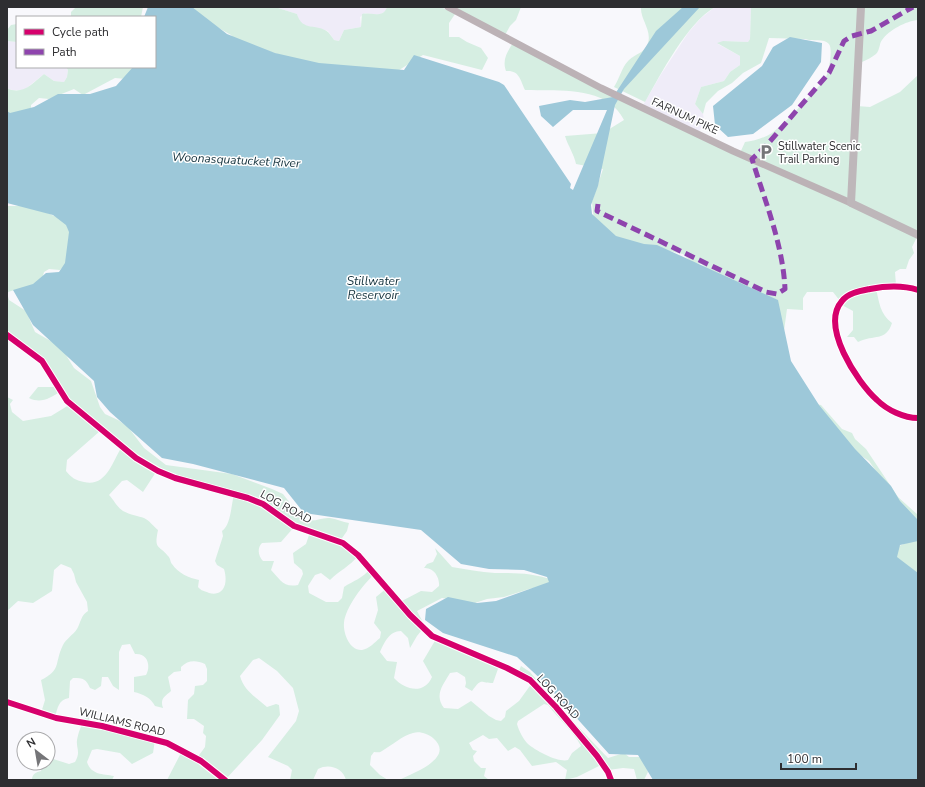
<svg xmlns="http://www.w3.org/2000/svg" width="925" height="787" viewBox="0 0 925 787" font-family="'Nunito Sans',sans-serif">
	<rect width="100%" height="100%" fill="#f8f8fc"/>
	<!-- commercial -->
	<path fill="#efecf8" d="M275 7H387L386 11 379 15 365 13 360 17 361 27 344 30 339 41 334 40 328 31 303 25 299 21 297 14Z
		M715 7H751L750 39 748 42 723 41 718 44 740 56V65L730 72 724 81 701 87 695 104 703 114 704 121 699 132 642 107 660 76 688 33 701 18Z
		M7 41 17 42V67H66L68 70 67 77 64 82 54 81 44 74 24 90H12L7 88Z"/>
	<!-- green -->
	<path fill="#d6eee2" fill-rule="evenodd" d="M76 7H143L141 17H71V12Z
		M182 7H275L297 14C302 32 317 23 328 32 330 34 332 37 334 40L339 41 344 30 361 27 362 14C371 12 383 19 387 7H441L455 14 449 23V37H459L467 42 481 48 488 58 482 70 423 55 396 72 313 66 235 40 231 35Z
		M448 7H521L516 20 510 26 504 37Z
		M641 7H715C687 23 661 74 645 102L614 87C620 78 621 68 629 60 635 54 645 53 648 43 652 30 640 19 641 7Z
		M751 7H918V20C906 21 889 30 882 40 879 44 880 50 876 54 872 57 867 60 862 62L857 106 870 107 900 92 918 75V235L912 247 914 253 909 260 906 269H900L895 272 896 285 876 288C879 302 880 314 892 323 886 342 874 334 858 342L854 337H847L853 330V311L840 304V301L833 292H807L803 298V310L787 309 784 331 718 276 701 264 692 263 683 254 656 248 633 255 594 221 592 202 603 169 576 164C574 154 568 146 565 136L603 133 624 120C607 85 557 91 525 90 520 79 519 70 506 71 502 60 507 52 513 43L740 153 745 142C754 141 764 138 772 133 782 126 820 87 826 77 829 71 833 49 829 44 824 38 812 42 805 39L769 38 761 63 743 73 732 83 718 91 706 103 703 114 695 104 701 87 724 81 730 72 740 65V56L717 43 723 41 748 42 750 39Z
		M17 24V42L7 41V30L11 25Z
		M66 67H132L134 70 126 79 115 78 83 95 74 89 49 99 39 98 31 105V111L7 115V88C22 96 33 83 44 74L54 81 64 82 67 77 68 70Z
		M7 206H32L70 223 67 263 60 270 49 269 44 272C40 293 17 286 7 293L9 300 26 311 35 332 61 347 74 368 91 381 100 407 105 414 118 420 128 427 144 448 166 465 232 474 272 489 283 494 302 518C313 524 320 517 330 518 336 519 343 522 349 523L347 531 340 541 358 556C350 566 339 571 330 580L321 573 315 575 308 586 309 593 326 602H338L342 598 344 587C353 581 363 578 370 569L375 574C364 583 345 608 344 623 343 632 349 651 362 650 369 649 375 642 380 638L381 632 374 623 378 610 376 597 387 588 400 602 421 591 432 592 439 586C440 578 434 567 424 568L427 564 433 562 437 554 435 548 452 567C466 569 480 572 495 573 515 573 533 573 552 580L553 584 529 589 504 597 487 599 475 603 442 598 417 611 425 626 417 636 410 648 408 638 401 631C389 631 384 643 380 652L387 661 397 662 394 678C405 690 424 695 432 677L423 661 436 639 499 666 493 683C480 683 482 677 472 691L465 687 466 683 465 677 457 672 450 673C443 685 434 695 444 708L458 709 471 701 489 716 496 720 501 721 505 717 506 711 519 701 532 683 518 673 521 666 530 672 563 711 608 758 624 753 629 757H644L648 772 644 780H637L634 769 623 768 608 770 603 764 577 777 565 780 567 770 556 762 532 766 520 750 515 747 508 751 497 738 489 739 483 735 469 743 473 750 477 751 473 756 474 761 481 768H486L484 776 489 780H399C413 773 456 758 433 738 428 734 420 731 413 733 403 735 391 746 382 751 380 753 377 752 374 752L371 756 370 765 380 775 388 780H346C343 768 329 763 318 769L313 780H290L292 770 288 766 268 757 296 721 299 711 293 688 277 671 259 658 253 660 240 676C244 691 256 697 267 707L276 704 279 705 280 715 262 740 225 780H167L182 751 197 758 205 747 206 736 203 733 204 726 194 719H187L188 700 194 694 195 686 203 685 207 681V669L205 664C196 660 188 660 181 667V671L174 672 168 677 171 691C164 697 160 699 163 708L155 706C151 698 143 694 134 692V677L146 675C151 666 148 653 135 654L130 644 122 645 119 652V690L113 686 108 677H102L101 686 95 690 90 688C86 679 84 678 73 678L70 681 69 698C58 700 58 708 55 717L41 713 45 700 41 680C62 670 54 663 63 645 66 639 73 635 77 629 81 622 81 615 88 611L87 602 76 582 74 574 71 568 61 564 54 570 52 591 33 603 18 601 7 611V397L13 400 10 404 12 412 23 421 51 416 69 405 60 392C50 398 41 404 29 398L38 387H57L44 364 7 336ZM100 431 121 448C112 463 106 487 84 482 75 480 72 478 66 471L67 460ZM156 472 197 488 234 495C231 505 231 525 222 531L223 536 215 561 217 565 224 569C228 582 225 597 209 593 205 591 201 591 198 587L199 580C189 578 178 573 172 564 170 562 171 559 168 556 158 544 154 550 158 530 153 526 150 521 144 518 139 516 130 515 123 511 116 506 114 500 109 495L122 481 127 480 143 492ZM295 526 310 532 306 544 293 553 294 563 302 570 303 574 298 585C283 588 280 579 271 570L274 561H263C258 556 257 548 262 543L281 542ZM544 704 548 705C558 718 574 732 581 746L572 753 568 760C559 763 536 751 528 744 523 739 519 731 517 724L518 721Z
		M816 404 821 405 842 429 852 433 855 439 866 449 898 497 918 515V520L896 500 869 461 860 455 850 451Z
		M918 538V577L893 560 899 546Z
		M89 713V722L155 740 153 753 132 764 120 753 97 749 92 750 87 762C91 775 103 774 114 776L112 780H32C32 774 36 772 41 771L43 764 48 763 50 758 69 764 75 762C81 752 76 748 77 740 79 729 83 721 89 713Z"/>
	<!-- water -->
	<path fill="#9dc8d9" d="M148 7H192L227 34 275 53 319 63 404 70 414 55 499 82 504 85 571 184 570 188 573 190 607 110H573L553 127 541 116 539 106 570 100 585 102 613 97 656 31 683 7H700L624 89 615 105 598 186 591 205 592 214 616 236 644 244 657 245 778 300 791 361 819 405 855 449 891 486 900 501 918 520V541L900 545 897 557 918 573V780H653L638 755 609 754 546 684 517 657 443 633 425 620 426 609 448 597 477 603 496 601 549 582 547 577 524 570 489 569 461 564 421 530 304 513 284 488 193 464 162 458 110 412 97 397 94 381 33 325 13 290 33 284 46 273 59 272 65 263 69 232 66 225 53 215 7 203V111L10 113 34 107 58 94H90L116 86 133 67H155V17H144Z
		M790 37 822 43 821 62 792 105 753 134 728 137 715 125 713 106 762 66 773 47Z"/>
	<g fill="none" stroke-linecap="round" stroke-linejoin="round">
		<!-- minor -->
		<path stroke="#c6bdc0" stroke-width="5" d="M918 290C902 285 886 286 870 289 860 291 848 293 842 301 820 326 857 382 877 400 887 410 904 418 918 418
			M7 702 56 718 102 726 167 743 201 761 225 780"/>
		<!-- tertiary -->
		<path stroke="#c6bdc0" stroke-width="6" d="M7 335 42 361 67 401 136 458 158 471 175 478 248 498 263 504 294 526 343 543 358 555 410 615 432 636 507 668 530 680 556 707 597 756 608 772 611 780"/>
		<!-- secondary -->
		<path stroke="#bcb2b6" stroke-width="7" d="M448 7 601 88 733 151 851 203"/>
		<!-- primary -->
		<path stroke="#beb7ba" stroke-width="8" d="M861 7 851 203 918 235"/>
		<!-- quiet -->
		<path stroke="#8e44ad" stroke-width="5" stroke-dasharray="10 5" stroke-linecap="butt" d="M598 204 597 211 766 292 777 294 785 289C783 245 765 201 752 159L766 146 829 73 844 41 852 36 871 31 913 7"/>
		<defs>
			<path id="cycleway" d="M918 290C902 285 886 286 870 289 860 291 848 293 842 301 820 326 857 382 877 400 887 410 904 418 918 418
				M7 335 42 361 67 401 136 458 158 471 175 478 248 498 263 504 294 526 343 543 358 555 410 615 432 636 507 668 530 680 556 707 597 756 608 772 611 780
				M7 702 56 718 102 726 167 743 201 761 225 780"/>
		</defs>
		<!-- cycleway casing -->
		<use href="#cycleway" stroke="#fff" stroke-width="8"/>
		<!-- cycleway -->
		<use href="#cycleway" stroke="#d6006c" stroke-width="6"/>
	</g>
	<!-- icons -->
	<defs>
		<symbol id="parking-bare" viewBox="-9 -9 18 18"><path d="M-3.5-5.5H1a3.5 3.5 0 0 1 0 7H-1V5.5H-3.5ZM-1-3.4V-.6H.8a1.4 1.4 0 0 0 0-2.8Z" fill="#757578" stroke="#fff" stroke-width="2.5" paint-order="stroke"/></symbol>
	</defs>
	<g fill-rule="evenodd">
		<use href="#parking-bare" x="755" y="141" width="22" height="22"/>
	</g>
	<g text-anchor="middle" dominant-baseline="central" stroke-width="3" stroke-linejoin="round" paint-order="stroke">
		<!-- street labels -->
		<g font-size="11" fill="#2e2e31" stroke="#fff">
			<text transform="translate(685 116) rotate(25)">FARNUM PIKE</text>
			<text transform="translate(286 507) rotate(29)">LOG ROAD</text>
			<text transform="translate(558 697) rotate(47)">LOG ROAD</text>
			<text transform="translate(122 722) rotate(14)">WILLIAMS ROAD</text>
		</g>
		<!-- poi labels -->
		<g font-size="11" fill="#2e2e31" stroke="#fff" text-anchor="start">
			<text x="778" y="146">Stillwater Scenic<tspan x="778" dy="13">Trail Parking</tspan></text>
		</g>
		<!-- water labels -->
		<g font-size="12" font-style="italic" fill="#14323d" stroke="#fff">
			<text transform="translate(236 160) rotate(3)">Woonasquatucket River</text>
			<text x="373" y="281">Stillwater<tspan x="373" dy="14">Reservoir</tspan></text>
		</g>
	</g>
	<!-- border -->
	<rect width="925" height="787" fill="none" stroke="#2e2e31" stroke-width="16"/>
	<!-- legend -->
	<rect x="16" y="16" width="140" height="52" fill="#ffffff" stroke="#ababad"/>
	<rect x="24" y="29" width="20" height="6" fill="#d6006c" stroke="#ababad"/>
	<text x="52" y="36" font-size="12" fill="#2e2e31">Cycle path</text>
	<rect x="24" y="49" width="20" height="6" fill="#8e44ad" stroke="#ababad"/>
	<text x="52" y="56" font-size="12" fill="#2e2e31">Path</text>
	<!-- north arrow -->
	<g transform="translate(36 751) rotate(329)"><circle r="19" fill="#ffffff" stroke="#ababad"/>
	<path d="M0-3L7 15L0 10L-7 15Z" fill="#757578"/>
	<text y="-6" font-size="11" font-weight="bold" text-anchor="middle" fill="#2e2e31">N</text>
	</g>
	<!-- scale -->
	<path d="M781 763v6h75v-6" fill="none" stroke="#2e2e31" stroke-width="2"/>
	<text x="787" y="763" font-size="12" fill="#2e2e31" stroke="#ffffff" stroke-width="3" paint-order="stroke">100 m</text>
</svg>
